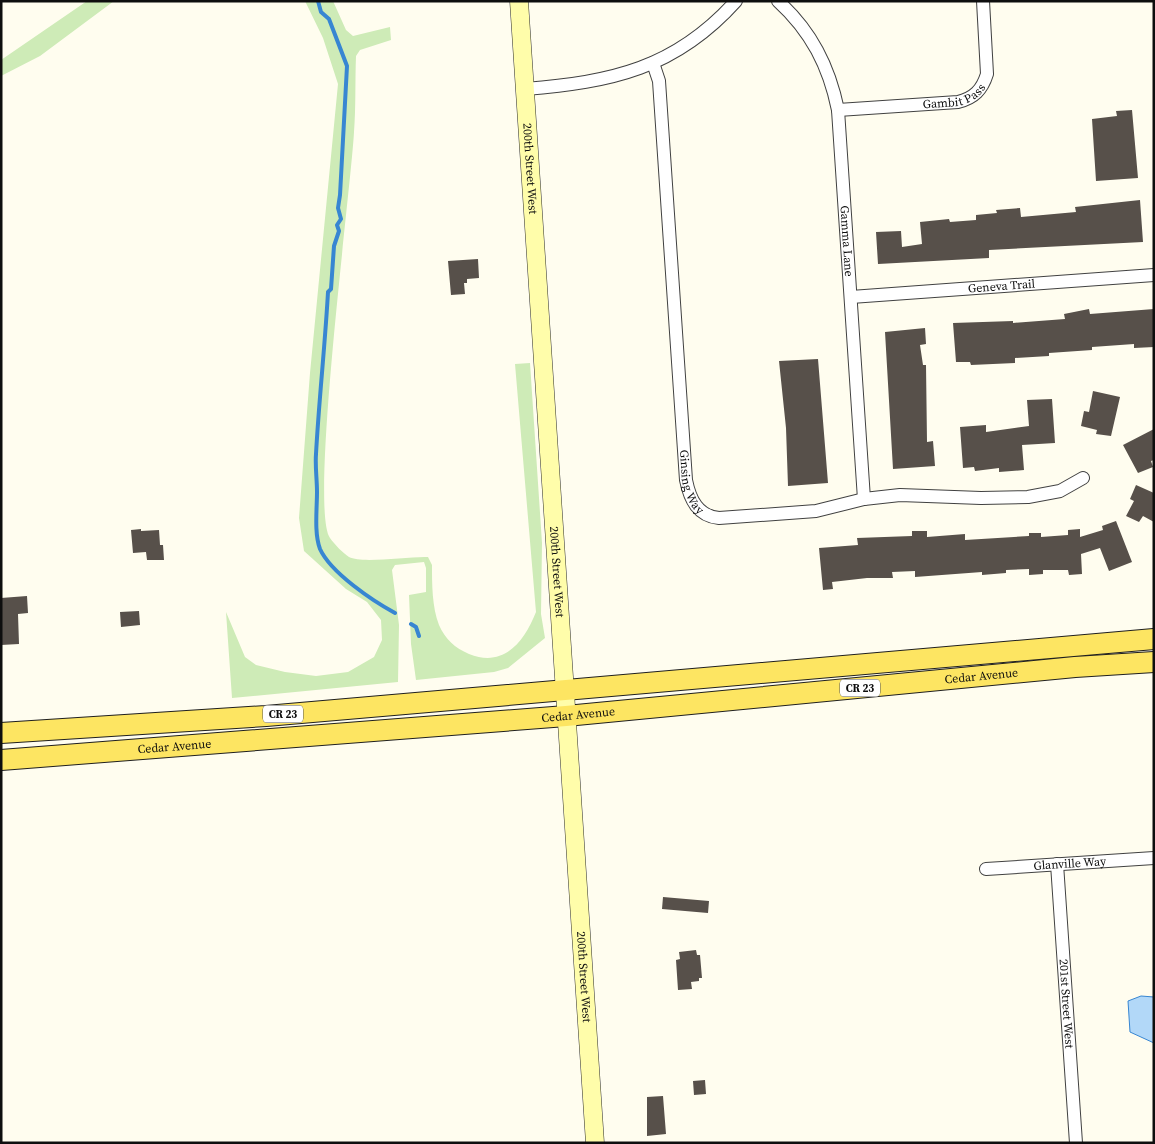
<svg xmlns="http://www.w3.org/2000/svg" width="1155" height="1144" viewBox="0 0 1155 1144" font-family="'Source Serif 4',serif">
	<rect width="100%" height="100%" fill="#fffdef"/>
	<!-- green -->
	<path fill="#ceebb7" d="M87 1H114L40 56 1 76V60Z
		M305 1H333L346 30 353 36 390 27 391 40 360 50 356 56C355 81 356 107 354 132 351 190 309 509 330 538 335 545 343 553 349 557 362 564 410 556 428 557L432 565C432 584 432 607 439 625 445 639 455 648 469 654 504 668 524 642 536 612L515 364 530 363 542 543 541 614 545 638 508 668 494 672 416 680 411 644 409 595 426 592V568L424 562 395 565 392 570 399 625 398 682 232 698 226 612 245 657 256 665 285 672 316 676 348 672 374 657 382 640 381 620 367 602 346 589 304 551 299 518 310 373 338 84 323 38Z"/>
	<!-- water -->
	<path fill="#b2d8f8" stroke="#3786d2" d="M1141 996 1154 997V1043L1130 1032 1128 1001Z"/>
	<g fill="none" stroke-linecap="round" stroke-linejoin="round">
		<!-- stream -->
		<path stroke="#3786d2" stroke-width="4" d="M318 1 321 12 329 19 347 66 340 195 338 208 341 219 337 225 339 231 334 246 331 289 328 292C325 346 319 399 316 454 315 466 317 479 317 492 317 509 314 533 320 549 331 573 373 601 395 613
			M411 624 416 627 419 636"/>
	</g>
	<!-- building -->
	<path fill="#57504a" d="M1132 110 1138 178 1096 181 1092 119 1117 116 1116 111Z
		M1140 200 1143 242 989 250V258L878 264 876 232 901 231 902 247 922 244 920 222 949 219 950 222 976 220V215L997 213 996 210 1020 208 1021 217 1076 212 1075 207Z
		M478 259 479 278 467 279V283H464L465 294 451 295 448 261Z
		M1089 309 1090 314 1154 309V347L1134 348V344L1092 347V350L1049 353V356L1015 358V363L971 365 970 362H956L953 323 1013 321V323L1065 319 1064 314Z
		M925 328 926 344 920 345 923 365H926L927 442 933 441 935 466 893 469 885 332Z
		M818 359 828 483 788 486 786 428 779 361Z
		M1093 391 1120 397 1111 436 1096 434 1097 430 1081 426 1084 411 1089 412Z
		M1052 399 1055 443 1022 445 1024 470 999 472V468L975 471 974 467 963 468 960 427 986 425V432L1029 426 1027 400Z
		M1154 429V460L1151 461 1153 467 1138 473 1123 445Z
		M1136 485 1154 493V522L1143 516 1139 522 1126 516 1134 501 1130 499Z
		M1116 521 1132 562 1109 571 1100 548 1081 554 1082 574 1069 575 1068 570H1043V574L1029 575V569L1006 570V573L982 575V572L915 577V571L892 572 893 578H867L832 582 833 589 823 590 819 548 858 545 857 538 912 536V531H927V537L965 534V540L1029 536V533H1041V537L1068 535V530L1080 529V537L1103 530 1102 526Z
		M141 529V531L159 530 160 545H163L164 560H147L146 552 133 553 131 530Z
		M27 596 28 613 18 614 19 644 1 645V598Z
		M139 611 140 625 121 627 120 612Z
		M663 897 709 901 708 913 662 909Z
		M696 950 697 955H700L702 978H699V981L691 982 692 989 678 990 676 960 680 959 679 952Z
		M705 1080 706 1094 694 1095 693 1081Z
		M663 1096 666 1134 647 1136V1097Z"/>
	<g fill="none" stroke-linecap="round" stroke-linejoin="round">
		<defs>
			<g id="street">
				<path id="s1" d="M778 1C811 31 829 66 838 110L864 499"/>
				<path id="s2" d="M653 63 659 81 686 480C690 500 698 516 719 518L816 511 864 499 900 495 981 498 1028 497 1060 491 1083 478"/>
				<path d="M525 89C611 82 675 69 736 1"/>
				<path id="s3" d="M838 110 958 102C974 98 982 90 987 74L983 1"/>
				<path id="s4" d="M851 297 1154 275"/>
				<path id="s5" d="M1057 864 1076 1143"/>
				<path id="s6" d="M986 869 1154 858"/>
			</g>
			<g id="secondary">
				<path id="s7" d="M519 1 595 1143"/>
			</g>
			<g id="primary">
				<path d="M1 733 266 716 1154 639"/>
				<path id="s8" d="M1 760 566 716 1075 667 1154 662"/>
			</g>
		</defs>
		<!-- street casing -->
		<use href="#street" stroke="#414141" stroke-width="14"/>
		<!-- secondary casing -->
		<use href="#secondary" stroke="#303030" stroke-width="19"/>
		<!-- primary casing -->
		<use href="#primary" stroke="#1f1f1f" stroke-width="22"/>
		<!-- street -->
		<use href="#street" stroke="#fff" stroke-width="12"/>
		<!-- secondary -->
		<use href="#secondary" stroke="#fffdaa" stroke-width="18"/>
		<!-- primary -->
		<use href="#primary" stroke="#fde562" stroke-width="20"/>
	</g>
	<g text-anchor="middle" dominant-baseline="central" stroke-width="5" stroke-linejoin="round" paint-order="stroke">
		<!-- shield labels -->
		<g fill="#fff" stroke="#565656" stroke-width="1">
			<rect x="840" y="679.5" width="40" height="17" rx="4"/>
			<rect x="263" y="705.5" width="40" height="17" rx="4"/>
		</g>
		<g font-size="11" font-weight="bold" fill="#0e0e0e">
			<text x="860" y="688">CR 23</text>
			<text x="283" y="714">CR 23</text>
		</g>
		<!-- street labels -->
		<g font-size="12" fill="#0e0e0e" stroke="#fff">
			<text stroke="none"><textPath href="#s3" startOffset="118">Gambit Pass</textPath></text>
			<text stroke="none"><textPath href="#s7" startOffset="168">200th Street West</textPath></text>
			<text stroke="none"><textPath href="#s1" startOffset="258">Gamma Lane</textPath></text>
			<text stroke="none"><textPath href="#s4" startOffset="151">Geneva Trail</textPath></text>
			<text stroke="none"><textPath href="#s2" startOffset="422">Ginsing Way</textPath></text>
			<text stroke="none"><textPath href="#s7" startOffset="572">200th Street West</textPath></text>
			<text stroke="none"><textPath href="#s8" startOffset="984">Cedar Avenue</textPath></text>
			<text stroke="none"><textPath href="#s8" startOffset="579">Cedar Avenue</textPath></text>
			<text stroke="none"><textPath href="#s8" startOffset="174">Cedar Avenue</textPath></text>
			<text stroke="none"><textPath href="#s6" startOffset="84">Glanville Way</textPath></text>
			<text stroke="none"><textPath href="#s7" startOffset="978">200th Street West</textPath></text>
			<text stroke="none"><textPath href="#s5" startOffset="140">201st Street West</textPath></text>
		</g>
	</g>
	<!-- border -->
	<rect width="1155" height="1144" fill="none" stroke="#0e0e0e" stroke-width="5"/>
</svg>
